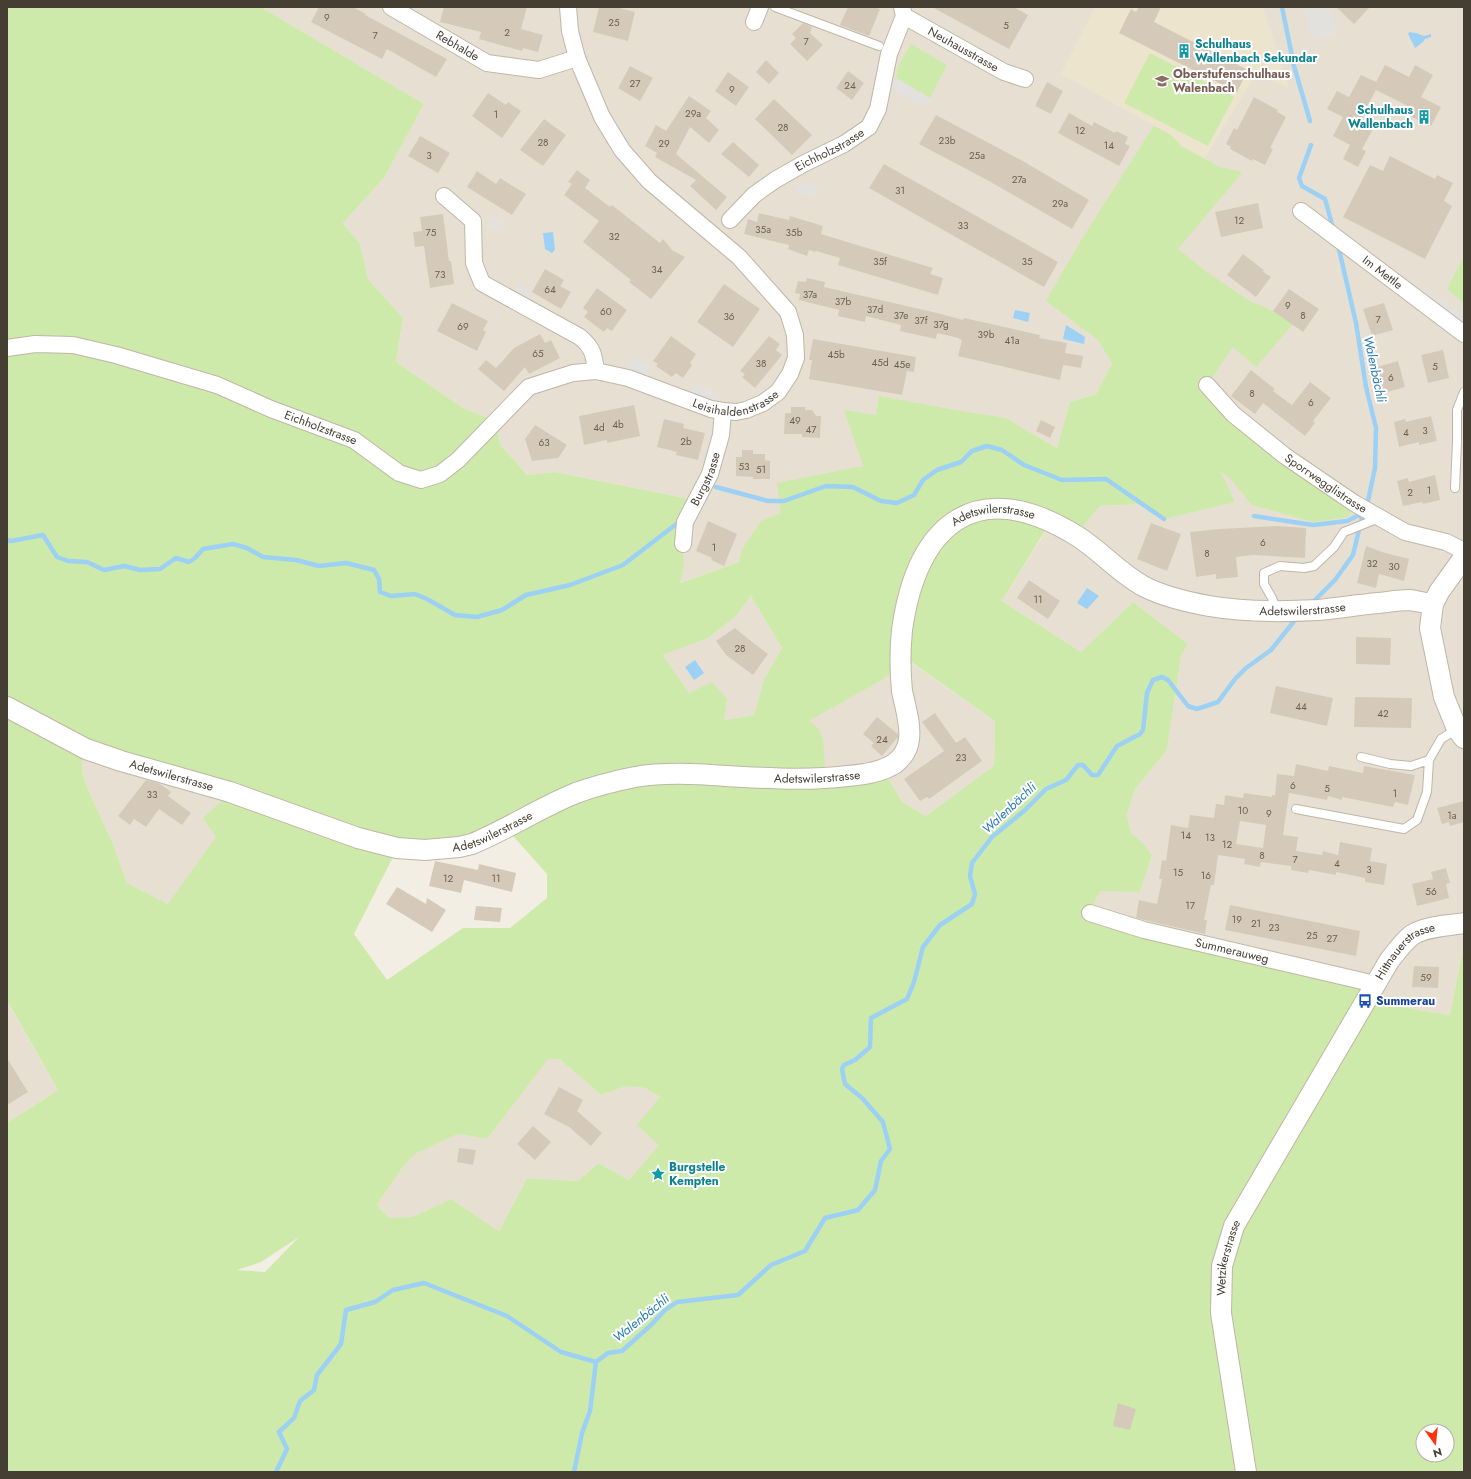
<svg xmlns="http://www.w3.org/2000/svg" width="1471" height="1479" viewBox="0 0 1471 1479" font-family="Jost,sans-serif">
	<rect width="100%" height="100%" fill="#f3eee4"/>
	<!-- residential -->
	<path fill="#e7e0d2" d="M261 7H1464V943L1450 1015 1365 1001 1090 913 1100 890 1140 892 1152 855 1142 842 1131 833 1127 815 1135 789 1167 750 1181 656 1188 644 1133 602 1081 652 1002 601 1051 523 1076 535 1100 506 1143 504 1164 519 1112 363 1096 394 1070 402 1057 448 1006 418 900 458 781 513 741 551 739 562 679 583 684 566 683 544 695 500 555 472 527 475 500 444 496 421 463 408 396 362 403 318 368 279 360 244 343 223 384 178 424 104Z
		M751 596 782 648 764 679 754 715 724 720 689 693 663 655 708 638 736 616Z
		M900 655 995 721 994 767 926 816 902 802 883 769 826 779 808 721 900 669Z
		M86 749 230 792 217 837 168 904 127 883 113 844 91 796 83 776 82 761Z
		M8 1003 58 1090 7 1123V1004Z
		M547 1059H559L601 1095 626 1086 645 1088 660 1097 659 1145 629 1180 598 1163 578 1181 527 1178 499 1231 451 1199 412 1217 389 1218 377 1205 402 1168 415 1154 458 1134 487 1139Z"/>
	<!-- education -->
	<path fill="#ede4cd" d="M1095 7H1263L1289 88 1257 72 1204 159 1181 146 1171 135 1061 74Z"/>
	<!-- green -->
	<path fill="#cdeaaa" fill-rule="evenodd" d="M7 7H261L424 104 384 178 343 223 360 244 368 279 403 318 396 362 463 408 496 421 500 444 527 475 555 472 695 500 683 544 684 566 680 583 739 562 741 551 761 521 781 513 777 483 863 466 844 410 876 415 879 396 955 410 1006 418 1057 448 1070 402 1096 394 1112 363 1098 340 1046 301 1080 242 1151 130 1154 126 1171 135 1181 146 1220 167 1239 171 1242 173 1178 249 1204 270 1250 301 1273 311 1293 324 1256 367 1233 347 1207 385 1357 505 1348 517 1313 522 1252 505 1227 475 1221 472 1235 502 1164 519 1143 504 1100 506 1076 535 1050 523 1002 601 1081 652 1133 602 1188 644 1181 656 1167 750 1135 789 1127 815 1131 833 1142 842 1152 855 1140 892 1100 891 1090 912 1375 984 1365 1001 1450 1015 1464 943V1472H7V1123L58 1090 9 1004H7ZM751 596 782 648 764 679 754 715 724 720 727 699 712 682 689 693 663 655 708 638 736 616ZM901 655 995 721 994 766 926 816 902 802 883 769 826 779 823 739 819 729 809 721 901 669ZM86 749 230 793 203 818 216 837 168 904 127 883 113 844 91 796 83 776 82 761ZM506 828 547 874V898L510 928H463L387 980 354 934 397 849ZM548 1059H559L601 1095 626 1086 645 1088 660 1097 637 1125 659 1145 629 1180 598 1163 578 1181 527 1178 499 1231 451 1199 412 1217 389 1218 377 1205 402 1168 415 1154 458 1134 487 1139ZM299 1237 265 1272 237 1270 261 1262ZM1423 1431H1447V1455H1423Z
		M911 44 947 65 930 98 896 78 898 66Z
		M1150 53 1234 97 1208 146 1124 103Z
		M1464 256V303L1447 289Z"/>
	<!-- parking -->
	<path fill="#e3e1dd" d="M1304 7H1329L1336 34 1312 39Z
		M896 78 930 98 925 107 890 88Z
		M799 182 818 188 815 197 796 192Z
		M492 217 507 224 503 232 488 225Z
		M518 283 532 292 526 302 510 298Z
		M1425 288 1464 316V329L1420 296Z
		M630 358 651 365 642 383 624 371 628 365Z
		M695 384 721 394 715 409 685 399Z"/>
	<!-- water -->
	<path fill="#9cd0f4" d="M1409 32 1416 33 1424 36 1431 34V37L1425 39 1423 42 1415 48 1408 34Z
		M553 232 555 250 552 253 545 249 543 233Z
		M1015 310 1030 313 1028 322 1013 318Z
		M1066 325 1085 337 1084 344 1063 339Z
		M1087 588 1099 596 1087 609 1077 603Z
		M695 660 704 673 694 680 685 667Z"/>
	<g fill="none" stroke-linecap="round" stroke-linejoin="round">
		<!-- stream -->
		<path stroke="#9cd0f4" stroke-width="4.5" d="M1282 7 1294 66 1310 121
			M1311 145 1299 178 1302 186 1325 199 1333 228
			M716 487 768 501H784L826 486 853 487 881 501 897 503 914 495 923 480 937 470 961 462 972 451 987 446 1002 450 1024 465 1062 480 1106 479 1164 519
			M1254 516 1313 525 1347 521 1363 513
			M7 540 11 541 43 535 57 557 68 561 87 562 104 570 124 566 140 570 160 569 176 558 189 562 195 558 203 549 233 544 247 548 263 557 296 560 319 566 346 563 374 570 379 579 380 592 391 596 415 594 427 599 455 615 477 617 502 610 526 595 570 585 623 565 679 522
			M1315 600 1335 580 1353 555 1363 513 1368 501 1375 468 1376 428 1366 387 1356 323 1338 245
			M276 1472 287 1449 279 1432 294 1418 300 1401 314 1390 317 1375 341 1344 346 1310 375 1302 393 1290 424 1283 507 1316 561 1352 596 1362 608 1353 622 1351 651 1325 665 1310 677 1302 738 1295 771 1265 805 1251 825 1218 858 1210 875 1190 881 1161 890 1149 883 1122 862 1098 845 1084 842 1069 844 1065 855 1060 870 1047 871 1018 907 999 914 982 923 947 940 925 972 904 975 894 970 876 972 863 992 837 1024 811 1046 789 1066 780 1078 765H1083L1092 775H1098L1117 746 1140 734 1143 730 1147 693 1153 680 1162 677 1168 680 1188 706 1197 709 1218 702 1235 679 1246 668 1271 650 1295 620
			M574 1472 582 1433 590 1411 596 1362"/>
	</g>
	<!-- building -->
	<path fill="#d5cab9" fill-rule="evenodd" d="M319 7H353L366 14 365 15 447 59 436 77 387 49 382 59 311 22Z
		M444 7H527L521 29 543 35 538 52 523 48 522 51 479 39 481 32 440 22Z
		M599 7H616L635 12 628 41 593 32Z
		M848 7H874L880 9 869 36 840 25Z
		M932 7H1014L1028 15 1009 49Z
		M1139 7H1161L1154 22 1248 70 1237 92 1119 33 1131 9 1136 12Z
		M1336 7H1370L1354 24Z
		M803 23 812 27 810 33 823 45 807 61 790 44 796 38 792 34Z
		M766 60 779 73 769 84 756 72Z
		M1385 65 1409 77 1415 65 1433 75 1421 97 1441 107 1431 126 1410 116 1414 109 1376 90 1360 120 1374 127 1362 149 1366 151 1358 167 1343 159 1350 145 1333 136 1343 117 1327 109 1337 91 1349 97 1361 75 1376 82Z
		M630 66 653 78 640 101 618 88Z
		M848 71 864 83 852 100 836 88Z
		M728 72 749 87 736 106 715 91Z
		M1047 82 1063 91 1051 114 1035 106Z
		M488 93 506 105 508 102 521 111 502 138 472 116Z
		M689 96 711 111 706 118 719 130 709 143 690 127 676 154 727 197 716 210 690 186 696 180 655 157 657 153 645 146 656 125 666 131Z
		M1254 97 1278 110 1277 112 1286 117 1270 148 1273 149 1265 165 1253 159 1252 161 1230 149 1231 147 1226 144 1234 128 1237 130Z
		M774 99 812 135 792 155 755 119Z
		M1069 113 1092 126 1094 122 1115 133 1116 131 1128 137 1125 144 1130 146 1119 166 1058 133Z
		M936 115 1021 160 1089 200 1072 229 989 181 919 144Z
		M544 119 566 135 543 166 520 150Z
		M420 136 450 153 438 173 408 156Z
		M733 142 759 165 749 177 721 154Z
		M1390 156 1435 179 1437 175 1453 183 1444 201 1452 206 1425 259 1343 217 1370 165 1383 171Z
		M884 164 1058 262 1044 287 869 188Z
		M577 170 590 180 585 188 610 207 612 205 660 243 663 239 672 250 685 257 651 299 629 282 631 280 583 242 599 221 564 195 572 184 568 182Z
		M477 171 496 184 500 178 526 194 512 215 467 187Z
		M1258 203 1263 228 1221 237 1215 212Z
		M759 213 789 220 790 216 823 226 821 234 933 268 930 274 943 278 938 295 838 265 840 258 816 251 815 252 809 250 807 256 788 249 789 245 744 234 748 219 757 222Z
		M443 214 449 261H451L454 284 430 288 424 246 415 247 413 232 422 231 420 217Z
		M1243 254 1265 271H1262L1271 277 1256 297 1227 275Z
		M545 269 564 280 560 286 571 292 561 309 532 292Z
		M807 278 825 282 824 287 937 313 963 320 964 318 1040 335 1039 338 1067 343 1065 353 1083 356 1081 368 1063 365 1060 380 958 356 962 340 959 339V338L937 333 936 339 900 331 901 325 889 322 866 316 865 322 838 316 839 310 799 300 800 294 795 293 798 281 806 282Z
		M724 284 760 309 733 347 697 322Z
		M597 288 627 310 612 331 607 328 604 332 584 317 588 312 583 308Z
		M1289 289 1319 309 1303 332 1273 311Z
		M452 303 488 321 483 330 486 332 477 351 437 331Z
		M1384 303 1393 330 1372 336 1363 309Z
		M540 334 545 343 551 340 560 358 529 374 525 367 504 391 478 369 486 360 496 368 514 348Z
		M671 336 696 354 690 363 692 365 683 378 676 373 672 377 656 366 658 364 653 361Z
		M769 336 780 344 776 350 782 355 755 388 742 377 745 374 740 371Z
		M813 339 916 357 914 372 907 371 902 395 809 379 812 360H809Z
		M1443 350 1449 378 1428 383 1421 355Z
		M1398 361 1405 387 1384 393 1377 367Z
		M1251 370 1275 389 1273 391 1292 405 1310 382 1331 398 1313 421 1315 423 1305 436 1263 403 1255 414 1231 396Z
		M634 405 640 436 607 443V440L584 445 579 416Z
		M791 407H805V410H812L816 416H821L820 438 802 437V434H784L785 413H791Z
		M1431 416 1437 441 1419 445V442L1399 447 1394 422 1405 419 1406 422Z
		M664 419 684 424 683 428 705 433 698 460 676 455 677 452 657 447Z
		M1041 420 1055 427 1050 438 1036 431Z
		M535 425 567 445 558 458 532 461 525 439Z
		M742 450H753V454H765V460L770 461V479H753V477L736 476V457H742Z
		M1435 475 1440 500 1423 504 1422 502 1403 506 1397 481 1408 478 1409 482Z
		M708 521 737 534 724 566 711 560 712 558 696 551Z
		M1151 523 1181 534 1167 571 1137 559Z
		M1276 526 1306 528 1305 558 1253 555 1236 557 1238 577 1216 579V574L1196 577 1190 532 1219 529Z
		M1366 546 1385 553 1409 559 1404 581 1379 574 1376 588 1357 583Z
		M1029 580 1060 601 1048 619 1017 598Z
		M735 628 747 638 768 654 753 675 726 655 716 641Z
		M1356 637 1391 638 1390 665 1356 664Z
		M1276 686 1333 698 1327 726 1270 713Z
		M1355 697 1412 698 1411 728 1354 727Z
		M935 713 956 743 965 737 982 761 929 799 927 797 920 801 904 779 944 751 922 722Z
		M877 717 898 734V737L882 756 871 746 874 743 863 734Z
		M1296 764 1328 771 1329 766 1363 773 1364 766 1415 775 1408 805 1395 802 1393 807 1342 797V800L1328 796 1327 800 1289 793 1283 835 1298 837 1296 851 1322 855 1323 851 1338 855 1340 842 1372 848 1370 861 1387 864 1384 885 1365 882V878L1336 872V875L1309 870 1308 873 1291 870V866L1261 862 1260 867 1244 864 1245 859 1218 855 1214 885H1211L1204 920H1207L1205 934 1136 918 1139 900 1157 904 1162 879H1159L1162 860 1166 861 1171 825 1188 828 1190 815 1214 818 1216 804 1224 805 1225 795 1243 798 1244 793 1272 797V795H1275L1277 774 1294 776ZM1240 821 1266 825 1263 848 1236 844Z
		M146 780 160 784 171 792 168 796 191 813 182 825 159 809 146 827 134 819 130 825 118 816Z
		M1464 801V822L1450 826 1449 822 1442 824 1437 808Z
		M435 861 478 870 479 864 516 873 512 892 464 880 461 893 429 886Z
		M1446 868 1450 883 1446 884 1449 898 1417 906 1412 884 1433 879 1431 872Z
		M397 887 426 904 427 898 446 910 432 932 386 904Z
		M1230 905 1360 931 1356 956 1225 930Z
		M476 906 502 908 500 922 474 920Z
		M1414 966 1439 967 1438 988 1412 987Z
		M7 1058 28 1092 7 1105Z
		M559 1087 583 1100 577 1111 602 1133 591 1146 569 1127 544 1114Z
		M533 1126 551 1142 535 1160 517 1144Z
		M459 1148 476 1150 473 1165 457 1162Z
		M1118 1403 1136 1409 1130 1430 1113 1426Z"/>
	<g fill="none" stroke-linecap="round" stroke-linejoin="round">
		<defs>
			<path id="service" d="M775 7 879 46
				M1455 488 1457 441V410L1464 392
				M1277 611 1272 598 1264 584V573L1280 566 1304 568 1314 566 1334 547 1344 532 1379 518
				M1361 757 1390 764 1411 766 1429 760
				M1296 809 1404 829 1417 820 1427 792 1429 760 1441 739 1457 729"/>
			<g id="minor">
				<path id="s1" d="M391 7 487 63 539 70 577 58"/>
				<path id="s2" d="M904 16 1004 72 1025 79"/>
				<path d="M754 22 760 7"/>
				<path id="s3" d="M444 196 473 221 474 263 482 283 580 337C593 348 594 355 596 371L628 378 711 409 723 411 736 412 746 410 763 403 778 392 790 374 796 358 795 335 788 312 739 257 649 181 622 150 602 117 577 58 570 31 568 7"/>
				<path id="s4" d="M1301 211 1464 334"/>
				<path id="s5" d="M730 220 754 195 775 180 803 164 844 144 869 127 878 109 889 54 904 16 902 7"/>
				<path id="s6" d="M7 348 35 344 73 345 116 355 217 385 271 409 354 440 399 473 421 480 440 474 458 460 529 387 573 373 596 371"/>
				<path id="s7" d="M1207 385 1233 414 1285 456 1354 503 1405 532 1446 542 1464 551"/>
				<path id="s8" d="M683 544 685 522 710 474 721 435 723 411"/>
				<path id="s9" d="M1090 913 1144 930 1375 984"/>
			</g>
			<g id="tertiary">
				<path d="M1464 557 1439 592 1433 604 1430 628 1444 697 1457 729 1464 738"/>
				<path id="s10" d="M7 707 86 749 121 761 230 792 358 838 397 848 425 850 459 847 472 844C508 829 541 807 576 793 595 786 615 781 635 777 665 772 695 774 726 776 766 778 807 781 847 776 862 775 881 772 894 764 902 758 908 749 909 739 911 724 905 706 902 691 900 671 900 650 902 630 917 523 977 474 1077 536 1101 551 1120 574 1145 587 1165 597 1187 602 1209 606 1244 612 1282 612 1318 610 1338 608 1358 605 1378 603 1388 602 1399 600 1409 600 1417 601 1425 603 1433 604"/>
				<path id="s11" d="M1246 1472 1221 1313 1222 1266 1234 1226 1389 961C1396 952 1403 942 1412 935 1426 926 1448 926 1464 923"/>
			</g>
		</defs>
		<!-- service casing -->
		<use href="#service" stroke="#bfb6a6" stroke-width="10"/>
		<!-- minor casing -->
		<use href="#minor" stroke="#bfb6a6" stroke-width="18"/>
		<!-- tertiary casing -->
		<use href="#tertiary" stroke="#bfb6a6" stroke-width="22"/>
		<!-- service -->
		<use href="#service" stroke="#fff" stroke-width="8"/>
		<!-- minor -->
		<use href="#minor" stroke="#fff" stroke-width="16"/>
		<!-- tertiary -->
		<use href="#tertiary" stroke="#fff" stroke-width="20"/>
	</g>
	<!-- icons -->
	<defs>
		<symbol id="building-bare" viewBox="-9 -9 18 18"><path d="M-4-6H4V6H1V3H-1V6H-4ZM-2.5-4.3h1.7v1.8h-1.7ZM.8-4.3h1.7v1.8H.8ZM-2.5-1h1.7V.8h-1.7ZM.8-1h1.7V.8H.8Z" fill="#0f9aa8" stroke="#fff" stroke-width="2.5" paint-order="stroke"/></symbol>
		<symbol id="school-bare" viewBox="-9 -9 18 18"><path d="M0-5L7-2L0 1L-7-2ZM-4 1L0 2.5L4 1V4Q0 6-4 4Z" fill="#8d6e63" stroke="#fff" stroke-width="2.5" paint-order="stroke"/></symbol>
		<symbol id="bus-bare" viewBox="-9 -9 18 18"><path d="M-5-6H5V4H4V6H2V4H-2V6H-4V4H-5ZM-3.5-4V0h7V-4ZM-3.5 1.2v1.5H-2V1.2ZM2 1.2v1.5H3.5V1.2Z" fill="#1a4fb4" stroke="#fff" stroke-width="2.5" paint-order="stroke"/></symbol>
		<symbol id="sight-bare" viewBox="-9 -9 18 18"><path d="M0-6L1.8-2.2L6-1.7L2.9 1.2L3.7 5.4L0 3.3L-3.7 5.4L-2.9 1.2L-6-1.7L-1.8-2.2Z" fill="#0f9aa8" stroke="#fff" stroke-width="2.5" paint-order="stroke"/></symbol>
	</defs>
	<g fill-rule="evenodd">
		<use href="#building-bare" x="1174" y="41" width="20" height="20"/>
		<use href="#school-bare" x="1152" y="71" width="20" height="20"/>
		<use href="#building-bare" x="1414" y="107" width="20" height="20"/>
		<use href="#bus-bare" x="1355" y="991" width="20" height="20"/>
		<use href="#sight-bare" x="648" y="1164" width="20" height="20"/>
	</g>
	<g text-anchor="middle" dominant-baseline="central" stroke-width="4" stroke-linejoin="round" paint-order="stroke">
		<!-- number labels -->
		<g font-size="10" fill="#696154">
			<text x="327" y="17">9</text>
			<text x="614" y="22">25</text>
			<text x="1006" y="25">5</text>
			<text x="507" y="32">2</text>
			<text x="375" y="35">7</text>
			<text x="806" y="41">7</text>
			<text x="635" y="83">27</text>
			<text x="850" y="85">24</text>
			<text x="732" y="89">9</text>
			<text x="693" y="113">29a</text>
			<text x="496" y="114">1</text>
			<text x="783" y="127">28</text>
			<text x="1080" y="130">12</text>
			<text x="947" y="140">23b</text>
			<text x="543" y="142">28</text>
			<text x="664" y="143">29</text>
			<text x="1109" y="145">14</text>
			<text x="429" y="155">3</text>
			<text x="977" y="155">25a</text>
			<text x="1019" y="179">27a</text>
			<text x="900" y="190">31</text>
			<text x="1060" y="203">29a</text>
			<text x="1239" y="220">12</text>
			<text x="963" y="225">33</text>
			<text x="763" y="229">35a</text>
			<text x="431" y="232">75</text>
			<text x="794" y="232">35b</text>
			<text x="614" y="236">32</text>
			<text x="880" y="261">35f</text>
			<text x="1027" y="261">35</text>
			<text x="657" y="269">34</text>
			<text x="440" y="274">73</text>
			<text x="550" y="289">64</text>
			<text x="810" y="294">37a</text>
			<text x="843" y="301">37b</text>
			<text x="1288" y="305">9</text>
			<text x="875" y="309">37d</text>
			<text x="606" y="311">60</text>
			<text x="901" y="315">37e</text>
			<text x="1303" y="315">8</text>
			<text x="729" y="316">36</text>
			<text x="1378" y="319">7</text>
			<text x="921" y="320">37f</text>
			<text x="941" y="324">37g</text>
			<text x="463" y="326">69</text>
			<text x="986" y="334">39b</text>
			<text x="1012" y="340">41a</text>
			<text x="538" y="353">65</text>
			<text x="836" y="354">45b</text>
			<text x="880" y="362">45d</text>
			<text x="761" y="363">38</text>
			<text x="902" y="364">45e</text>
			<text x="1435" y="366">5</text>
			<text x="1391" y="377">6</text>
			<text x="1252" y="393">8</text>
			<text x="1311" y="402">6</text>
			<text x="795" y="420">49</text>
			<text x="618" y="424">4b</text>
			<text x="599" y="427">4d</text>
			<text x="811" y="429">47</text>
			<text x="1425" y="430">3</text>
			<text x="1406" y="432">4</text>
			<text x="686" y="441">2b</text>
			<text x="544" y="442">63</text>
			<text x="744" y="466">53</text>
			<text x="761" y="469">51</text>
			<text x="1429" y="490">1</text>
			<text x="1410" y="492">2</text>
			<text x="1263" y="542">6</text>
			<text x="714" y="547">1</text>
			<text x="1207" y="553">8</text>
			<text x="1372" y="563">32</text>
			<text x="1394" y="566">30</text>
			<text x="1038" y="599">11</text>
			<text x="740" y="648">28</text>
			<text x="1301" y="706">44</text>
			<text x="1383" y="713">42</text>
			<text x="882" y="739">24</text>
			<text x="961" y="757">23</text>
			<text x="1293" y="785">6</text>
			<text x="1327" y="788">5</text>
			<text x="1395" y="793">1</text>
			<text x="152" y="794">33</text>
			<text x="1243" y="810">10</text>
			<text x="1269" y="813">9</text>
			<text x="1452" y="815">1a</text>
			<text x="1186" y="835">14</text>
			<text x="1210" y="837">13</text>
			<text x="1227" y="844">12</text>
			<text x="1262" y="855">8</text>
			<text x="1295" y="859">7</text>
			<text x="1337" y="863">4</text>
			<text x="1369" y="869">3</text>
			<text x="1178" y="872">15</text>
			<text x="1206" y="875">16</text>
			<text x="448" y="878">12</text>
			<text x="496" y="878">11</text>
			<text x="1431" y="891">56</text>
			<text x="1190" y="905">17</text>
			<text x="1237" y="919">19</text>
			<text x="1256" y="923">21</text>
			<text x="1274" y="927">23</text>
			<text x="1312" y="935">25</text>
			<text x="1332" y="938">27</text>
			<text x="1426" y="977">59</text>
		</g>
		<!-- culture labels -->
		<g font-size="12" font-weight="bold" fill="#0d838f" stroke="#fff" text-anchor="start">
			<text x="1195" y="44">Schulhaus<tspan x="1195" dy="14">Wallenbach Sekundar</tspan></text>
			<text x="1413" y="110" text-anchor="end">Schulhaus<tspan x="1413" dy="14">Wallenbach</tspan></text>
			<text x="669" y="1167">Burgstelle<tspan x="669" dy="14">Kempten</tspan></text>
		</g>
		<!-- street labels -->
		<g font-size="12" fill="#453e33" stroke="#fff">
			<text stroke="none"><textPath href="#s1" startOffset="77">Rebhalde</textPath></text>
			<text stroke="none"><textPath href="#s2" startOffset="68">Neuhausstrasse</textPath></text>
			<text stroke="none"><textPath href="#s5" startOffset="123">Eichholzstrasse</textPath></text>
			<text stroke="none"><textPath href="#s4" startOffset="102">Im Mettle</textPath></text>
			<text stroke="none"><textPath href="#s3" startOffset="400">Leisihaldenstrasse</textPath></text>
			<text stroke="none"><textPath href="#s6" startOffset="328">Eichholzstrasse</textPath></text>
			<text stroke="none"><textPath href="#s8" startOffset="70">Burgstrasse</textPath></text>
			<text stroke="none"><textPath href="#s7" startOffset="155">Sporrwegglistrasse</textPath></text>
			<text stroke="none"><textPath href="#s10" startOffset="1234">Adetswilerstrasse</textPath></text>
			<text stroke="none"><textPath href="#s10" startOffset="1570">Adetswilerstrasse</textPath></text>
			<text stroke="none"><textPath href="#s10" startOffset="179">Adetswilerstrasse</textPath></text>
			<text stroke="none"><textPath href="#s10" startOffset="851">Adetswilerstrasse</textPath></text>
			<text stroke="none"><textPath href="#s10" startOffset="515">Adetswilerstrasse</textPath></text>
			<text stroke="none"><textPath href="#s9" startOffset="147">Summerauweg</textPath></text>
			<text stroke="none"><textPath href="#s11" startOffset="576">Hittnauerstrasse</textPath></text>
			<text stroke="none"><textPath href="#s11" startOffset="217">Wetzikerstrasse</textPath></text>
		</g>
		<!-- education labels -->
		<g font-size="12" font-weight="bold" fill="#785e54" stroke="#fff" text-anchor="start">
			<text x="1173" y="74">Oberstufenschulhaus<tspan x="1173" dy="14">Walenbach</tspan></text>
		</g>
		<!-- transit labels -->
		<g font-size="12" font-weight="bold" fill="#164399" stroke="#fff" text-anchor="start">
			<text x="1376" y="1001">Summerau</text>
		</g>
		<!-- water labels -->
		<g font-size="13" font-style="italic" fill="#277ab6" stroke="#fff">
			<text transform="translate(1375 369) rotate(78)">Walenbächli</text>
			<text transform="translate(1009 808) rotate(-43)">Walenbächli</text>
			<text transform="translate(641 1318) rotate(-39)">Walenbächli</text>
		</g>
	</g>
	<!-- border -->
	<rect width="1471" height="1479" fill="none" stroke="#453e33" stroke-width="16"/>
	<!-- north arrow -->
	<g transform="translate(1435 1443) rotate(165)"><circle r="19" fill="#ffffff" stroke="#b5b2ad"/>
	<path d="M0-3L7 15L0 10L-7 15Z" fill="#ff330f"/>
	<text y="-6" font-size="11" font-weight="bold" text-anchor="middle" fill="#453e33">N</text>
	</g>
</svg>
